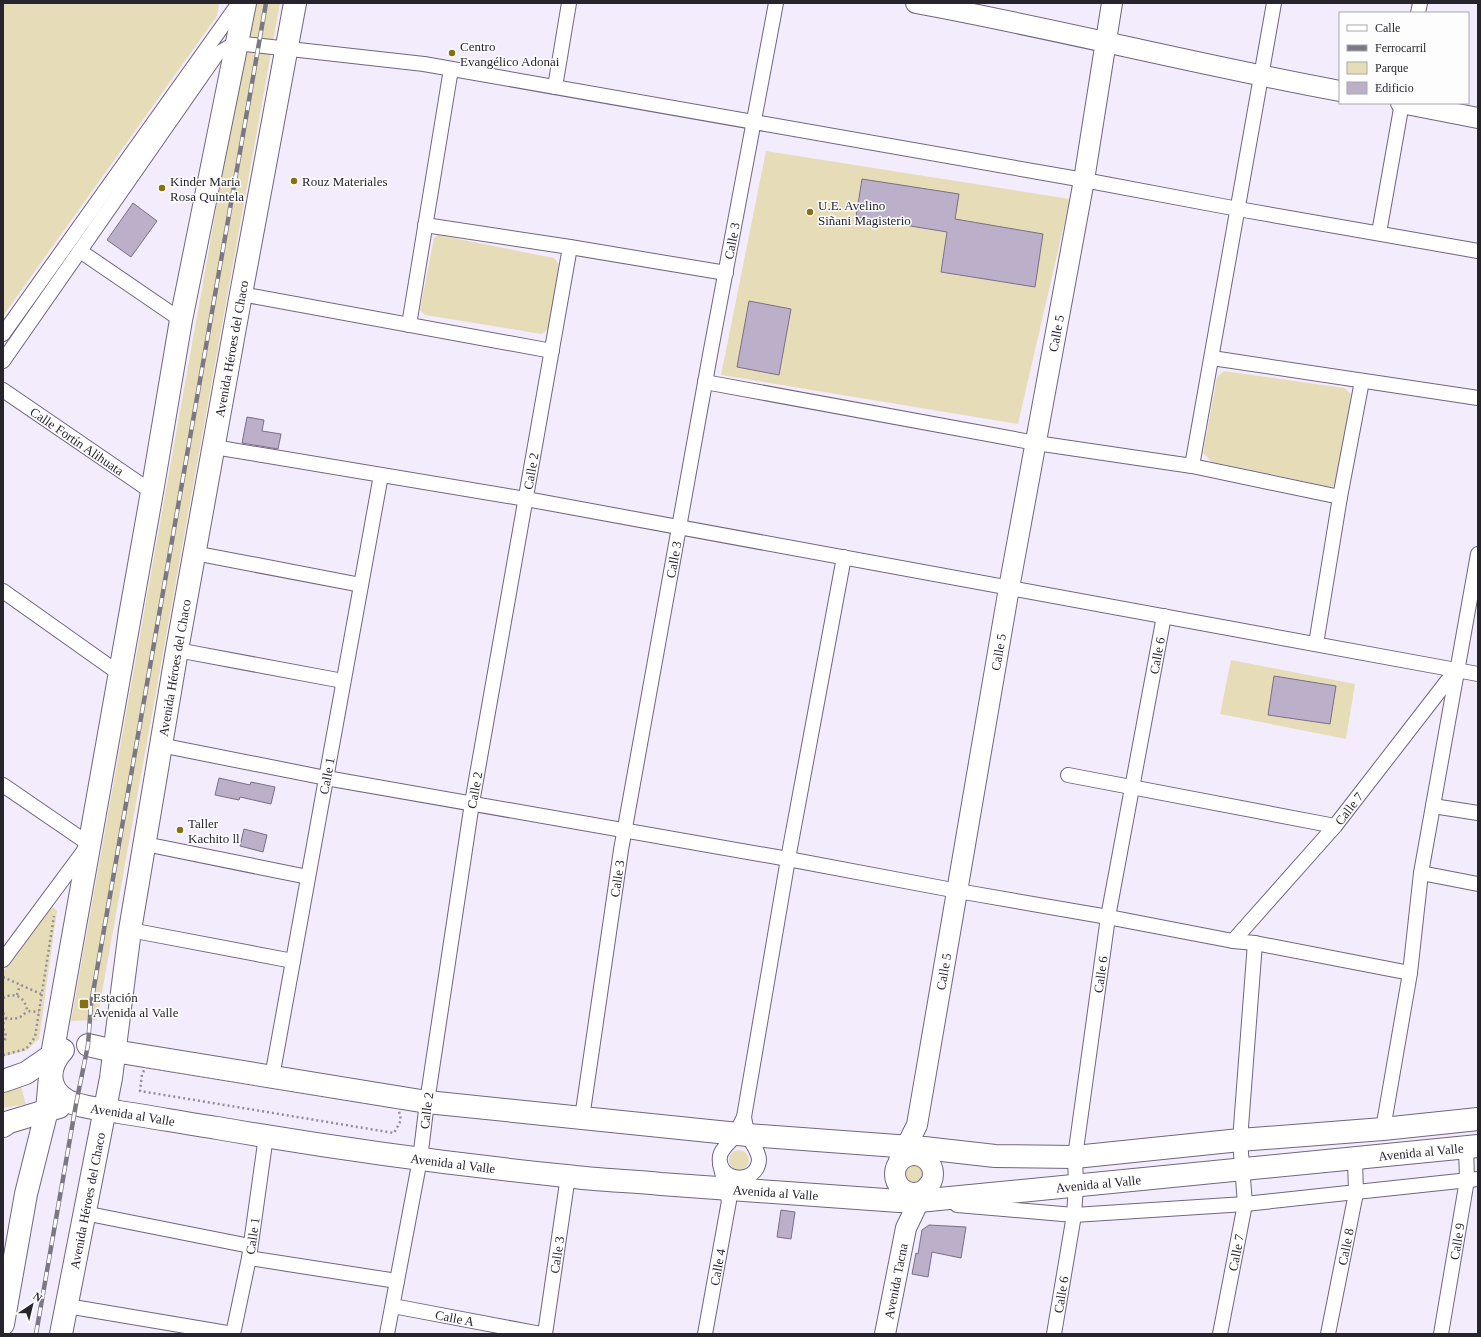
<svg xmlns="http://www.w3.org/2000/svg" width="1481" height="1337" viewBox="0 0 1481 1337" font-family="'Times New Roman',serif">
	<rect width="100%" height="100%" fill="#f3ecfd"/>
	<!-- green -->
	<path fill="#e6ddb8" d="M3 3H219L217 16 3 316Z
		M253 3H280L97 1020 71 1021Z
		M766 151 1070 199 1018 424 721 375Z
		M438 235 554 258 559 264 549 328 542 334 425 315 420 310 434 238Z
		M1224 371 1344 388 1351 394 1337 482 1335 485 1331 487 1212 462 1203 453 1217 377Z
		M1231 660 1355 684 1346 739 1220 714Z
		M53 907 57 911 39 1039 27 1050 3 1057V972L49 909Z
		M21 1087 26 1104 3 1108V1091Z
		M729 1160a10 10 0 1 1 20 0a10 10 0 1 1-20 0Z
		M903 1174a10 10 0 1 1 20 0a10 10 0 1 1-20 0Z"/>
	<!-- building -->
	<path fill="#bbafc9" stroke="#796f86" d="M862 179 959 194 955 219 1043 234 1035 287 941 272 947 232 856 217Z
		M133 203 157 221 131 257 107 240Z
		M749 301 791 309 779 375 737 367Z
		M247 417 264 420 262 431 281 434 278 449 242 443Z
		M1274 676 1336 686 1330 724 1268 715Z
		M219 778 250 785 251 782 275 787 271 804 240 797 239 800 215 795Z
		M244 829 267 835 263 852 240 846Z
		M781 1210 795 1212 791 1239 777 1237Z
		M929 1225 966 1227 961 1258 932 1252 928 1277 912 1274 916 1253 918 1254 922 1230Z"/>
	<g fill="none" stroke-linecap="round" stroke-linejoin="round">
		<defs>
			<g id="minor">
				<path d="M1418 13 1420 3"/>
				<path d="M555 87 569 3"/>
				<path d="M425 225 570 247 726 273"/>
				<path d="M1379 233 1402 103"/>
				<path d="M80 251 181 320"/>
				<path d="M241 294 552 351"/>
				<path d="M409 325 451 69"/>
				<path d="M3 334 239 3"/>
				<path d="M1212 358 1478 398"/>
				<path d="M3 361 217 54 236 43 424 64 1084 180 1238 209 1478 251"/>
				<path d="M705 382 1036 443 1192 466 1340 497"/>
				<path id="s1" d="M3 390 152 492"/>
				<path d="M214 447 526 499 1478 674"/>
				<path d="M1192 466 1274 3"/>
				<path d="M194 553 361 585"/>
				<path d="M3 591 120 674"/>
				<path d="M1316 644 1340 497 1362 381"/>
				<path d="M177 650 343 681"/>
				<path d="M160 745 326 778 788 859 958 891 1108 917 1233 941 1255 943 1410 973"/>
				<path d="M1068 775 1335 826"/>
				<path d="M3 785 89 844 3 960"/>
				<path d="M1433 806 1478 813"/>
				<path d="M145 844 308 877"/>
				<path d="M1421 873 1478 884"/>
				<path d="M130 930 293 961"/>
				<path id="s2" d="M1233 941 1335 826 1455 671"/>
				<path id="s3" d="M272 1077 381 475"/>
				<path d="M744 1117 788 859 844 557"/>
				<path d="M744 1117C745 1123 746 1129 748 1135 751 1143 759 1151 759 1160 757 1186 716 1182 720 1156 722 1147 731 1142 736 1134 739 1128 741 1122 744 1117Z"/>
				<path id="s4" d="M582 1118 621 850 710 355 776 3"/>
				<path d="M1383 1129 1410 973 1421 873 1478 554"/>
				<path d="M957 1205 1074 1215 1245 1204 1478 1179"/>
				<path d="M84 1213 250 1246"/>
				<path d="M249 1258 397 1281"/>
				<path d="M67 1306 233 1334"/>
				<path id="s5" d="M393 1306 541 1334"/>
				<path id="s6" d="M233 1334 249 1258 266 1136"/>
				<path id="s7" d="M387 1334 420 1159 427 1102 472 803 570 247"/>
				<path id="s8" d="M545 1334 568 1176"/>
				<path id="s9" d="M705 1334 729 1201 720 1164"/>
				<path id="s10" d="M1054 1334 1074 1215 1076 1186 1075 1157 1108 917 1164 616"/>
				<path id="s11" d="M1220 1334 1245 1204 1240 1140 1255 943"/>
				<path id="s12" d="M1328 1334 1356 1193 1355 1159"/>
				<path id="s13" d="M1441 1334 1467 1180 1466 1147"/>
			</g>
			<g id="secondary">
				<path d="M916 3C1058 29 1198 65 1340 91"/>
				<path d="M1401 103 1478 118"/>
				<circle cx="914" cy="1174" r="19"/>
				<path id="s14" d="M899 1161 917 1125 1009 588 1084 180 1112 3"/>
				<path id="s15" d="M885 1334 906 1228 919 1201 928 1186"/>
			</g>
			<g id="primary">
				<path d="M88 1045 114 1051 427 1102 748 1135 924 1148 995 1156 1075 1157 1240 1140 1383 1129 1478 1119"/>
				<path id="s16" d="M63 1050C48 1066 46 1088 66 1100 80 1108 104 1109 119 1112 152 1117 184 1123 217 1128 333 1148 449 1164 566 1176 597 1180 629 1181 661 1184 740 1190 820 1195 899 1201H919L1478 1146"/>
				<path d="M3 1081 26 1073 52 1055 62 1051"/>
				<path d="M3 1126 9 1122 59 1107"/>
				<path d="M3 1324 26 1194 47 1110 52 1055 152 492 181 320 245 3"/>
				<path id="s17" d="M61 1334 111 1078 130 930 177 650 241 294 295 3"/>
			</g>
		</defs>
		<!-- minor casing -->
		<use href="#minor" stroke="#70667d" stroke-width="16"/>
		<!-- secondary casing -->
		<use href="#secondary" stroke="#70667d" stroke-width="22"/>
		<!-- primary casing -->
		<use href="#primary" stroke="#70667d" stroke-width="24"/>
		<!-- path -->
		<path stroke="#938d9b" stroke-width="2.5" stroke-dasharray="2 3" stroke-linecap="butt" d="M3 977 41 994
			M17 995 20 985
			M3 998C15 991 26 998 27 1011L39 1012
			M3 1013 6 1018C16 1020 21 1018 27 1011
			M3 1024 6 1018
			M3 1029C7 1034 6 1039 3 1043
			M3 1055 26 1049 35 1037 54 916
			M146 1067 398 1107 401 1120 394 1133 140 1091 142 1074Z"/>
		<!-- minor -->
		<use href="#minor" stroke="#fff" stroke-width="14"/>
		<!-- secondary -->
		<use href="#secondary" stroke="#fff" stroke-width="20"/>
		<!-- primary -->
		<use href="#primary" stroke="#fff" stroke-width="22"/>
		<defs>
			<path id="rail" d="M36 1334 76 1104 88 1045 91 1004 266 3"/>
		</defs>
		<!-- rail casing -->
		<use href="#rail" stroke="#7c7784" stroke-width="4.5"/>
		<!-- rail -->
		<use href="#rail" stroke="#fdfdfd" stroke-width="3" stroke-dasharray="9" stroke-linecap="butt"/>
	</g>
	<!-- markers -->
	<g fill="#867112" stroke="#fdfdfd" stroke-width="1.5">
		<circle cx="452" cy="53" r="4"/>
		<circle cx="294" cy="181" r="4"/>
		<circle cx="162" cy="188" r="4"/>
		<circle cx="810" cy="212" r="4"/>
		<circle cx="180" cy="830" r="4"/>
		<rect x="79" y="999" width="10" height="10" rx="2"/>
	</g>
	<g text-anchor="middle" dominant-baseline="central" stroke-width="3" stroke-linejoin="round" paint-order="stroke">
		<!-- poi labels -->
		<g font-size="13" fill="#28242e" stroke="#fdfdfd" text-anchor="start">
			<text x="460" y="46">Centro<tspan x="460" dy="15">Evangélico Adonai</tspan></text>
			<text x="170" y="181">Kinder Maria<tspan x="170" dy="15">Rosa Quintela</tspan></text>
			<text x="302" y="181">Rouz Materiales</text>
			<text x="818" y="205">U.E. Avelino<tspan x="818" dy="15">Siñani Magisterio</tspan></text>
			<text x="188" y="823">Taller<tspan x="188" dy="15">Kachito ll</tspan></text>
			<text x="93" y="997">Estación<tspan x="93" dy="15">Avenida al Valle</tspan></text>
		</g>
		<!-- street labels -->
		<g font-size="13" fill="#28242e" stroke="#fdfdfd">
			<text stroke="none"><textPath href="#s4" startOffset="890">Calle 3</textPath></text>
			<text stroke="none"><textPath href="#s14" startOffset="844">Calle 5</textPath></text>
			<text stroke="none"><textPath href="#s17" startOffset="1000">Avenida Héroes del Chaco</textPath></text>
			<text stroke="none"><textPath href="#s1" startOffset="90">Calle Fortín Alihuata</textPath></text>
			<text stroke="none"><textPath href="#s7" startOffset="875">Calle 2</textPath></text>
			<text stroke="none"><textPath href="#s4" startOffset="566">Calle 3</textPath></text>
			<text stroke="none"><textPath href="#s14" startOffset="520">Calle 5</textPath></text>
			<text stroke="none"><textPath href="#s10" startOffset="687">Calle 6</textPath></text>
			<text stroke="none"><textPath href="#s17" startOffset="676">Avenida Héroes del Chaco</textPath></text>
			<text stroke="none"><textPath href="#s3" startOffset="306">Calle 1</textPath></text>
			<text stroke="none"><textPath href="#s7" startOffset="551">Calle 2</textPath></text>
			<text stroke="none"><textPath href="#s2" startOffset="176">Calle 7</textPath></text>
			<text stroke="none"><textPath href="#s4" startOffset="242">Calle 3</textPath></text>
			<text stroke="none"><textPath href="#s14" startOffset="196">Calle 5</textPath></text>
			<text stroke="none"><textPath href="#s10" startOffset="363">Calle 6</textPath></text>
			<text stroke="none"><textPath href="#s7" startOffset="227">Calle 2</textPath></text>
			<text stroke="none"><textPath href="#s16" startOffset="127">Avenida al Valle</textPath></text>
			<text stroke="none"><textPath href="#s16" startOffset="1423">Avenida al Valle</textPath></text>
			<text stroke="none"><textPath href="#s16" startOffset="451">Avenida al Valle</textPath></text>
			<text stroke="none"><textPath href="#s16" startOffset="1099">Avenida al Valle</textPath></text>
			<text stroke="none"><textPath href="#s16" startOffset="775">Avenida al Valle</textPath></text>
			<text stroke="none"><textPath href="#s17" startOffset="136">Avenida Héroes del Chaco</textPath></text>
			<text stroke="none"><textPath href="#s6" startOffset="100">Calle 1</textPath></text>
			<text stroke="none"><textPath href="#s13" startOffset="94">Calle 9</textPath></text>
			<text stroke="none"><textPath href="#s12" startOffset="89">Calle 8</textPath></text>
			<text stroke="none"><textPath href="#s11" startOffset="83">Calle 7</textPath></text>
			<text stroke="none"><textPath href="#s8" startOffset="80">Calle 3</textPath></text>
			<text stroke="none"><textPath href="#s9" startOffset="68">Calle 4</textPath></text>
			<text stroke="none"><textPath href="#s15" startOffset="54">Avenida Tacna</textPath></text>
			<text stroke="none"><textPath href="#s10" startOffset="40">Calle 6</textPath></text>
			<text stroke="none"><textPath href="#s5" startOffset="63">Calle A</textPath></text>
		</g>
	</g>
	<!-- border -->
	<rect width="1481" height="1337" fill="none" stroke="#28242e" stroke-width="8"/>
	<!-- legend -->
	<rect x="1339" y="12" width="130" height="92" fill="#fdfdfd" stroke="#a8a6aa"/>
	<rect x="1347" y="25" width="20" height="6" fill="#ffffff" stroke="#a8a6aa"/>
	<text x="1375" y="32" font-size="12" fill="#28242e">Calle</text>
	<rect x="1347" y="45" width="20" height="6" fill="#7c7784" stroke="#a8a6aa"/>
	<text x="1375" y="52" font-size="12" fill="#28242e">Ferrocarril</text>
	<rect x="1347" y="62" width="20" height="12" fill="#e6ddb8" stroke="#a8a6aa"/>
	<text x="1375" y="72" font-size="12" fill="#28242e">Parque</text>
	<rect x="1347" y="82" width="20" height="12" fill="#bbafc9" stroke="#a8a6aa"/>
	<text x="1375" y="92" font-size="12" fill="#28242e">Edificio</text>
	<!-- north arrow -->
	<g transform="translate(32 1305) rotate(35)" stroke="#fdfdfd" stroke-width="3" paint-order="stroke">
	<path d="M0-3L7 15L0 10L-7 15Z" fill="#28242e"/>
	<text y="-6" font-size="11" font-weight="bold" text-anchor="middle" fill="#28242e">N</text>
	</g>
</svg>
